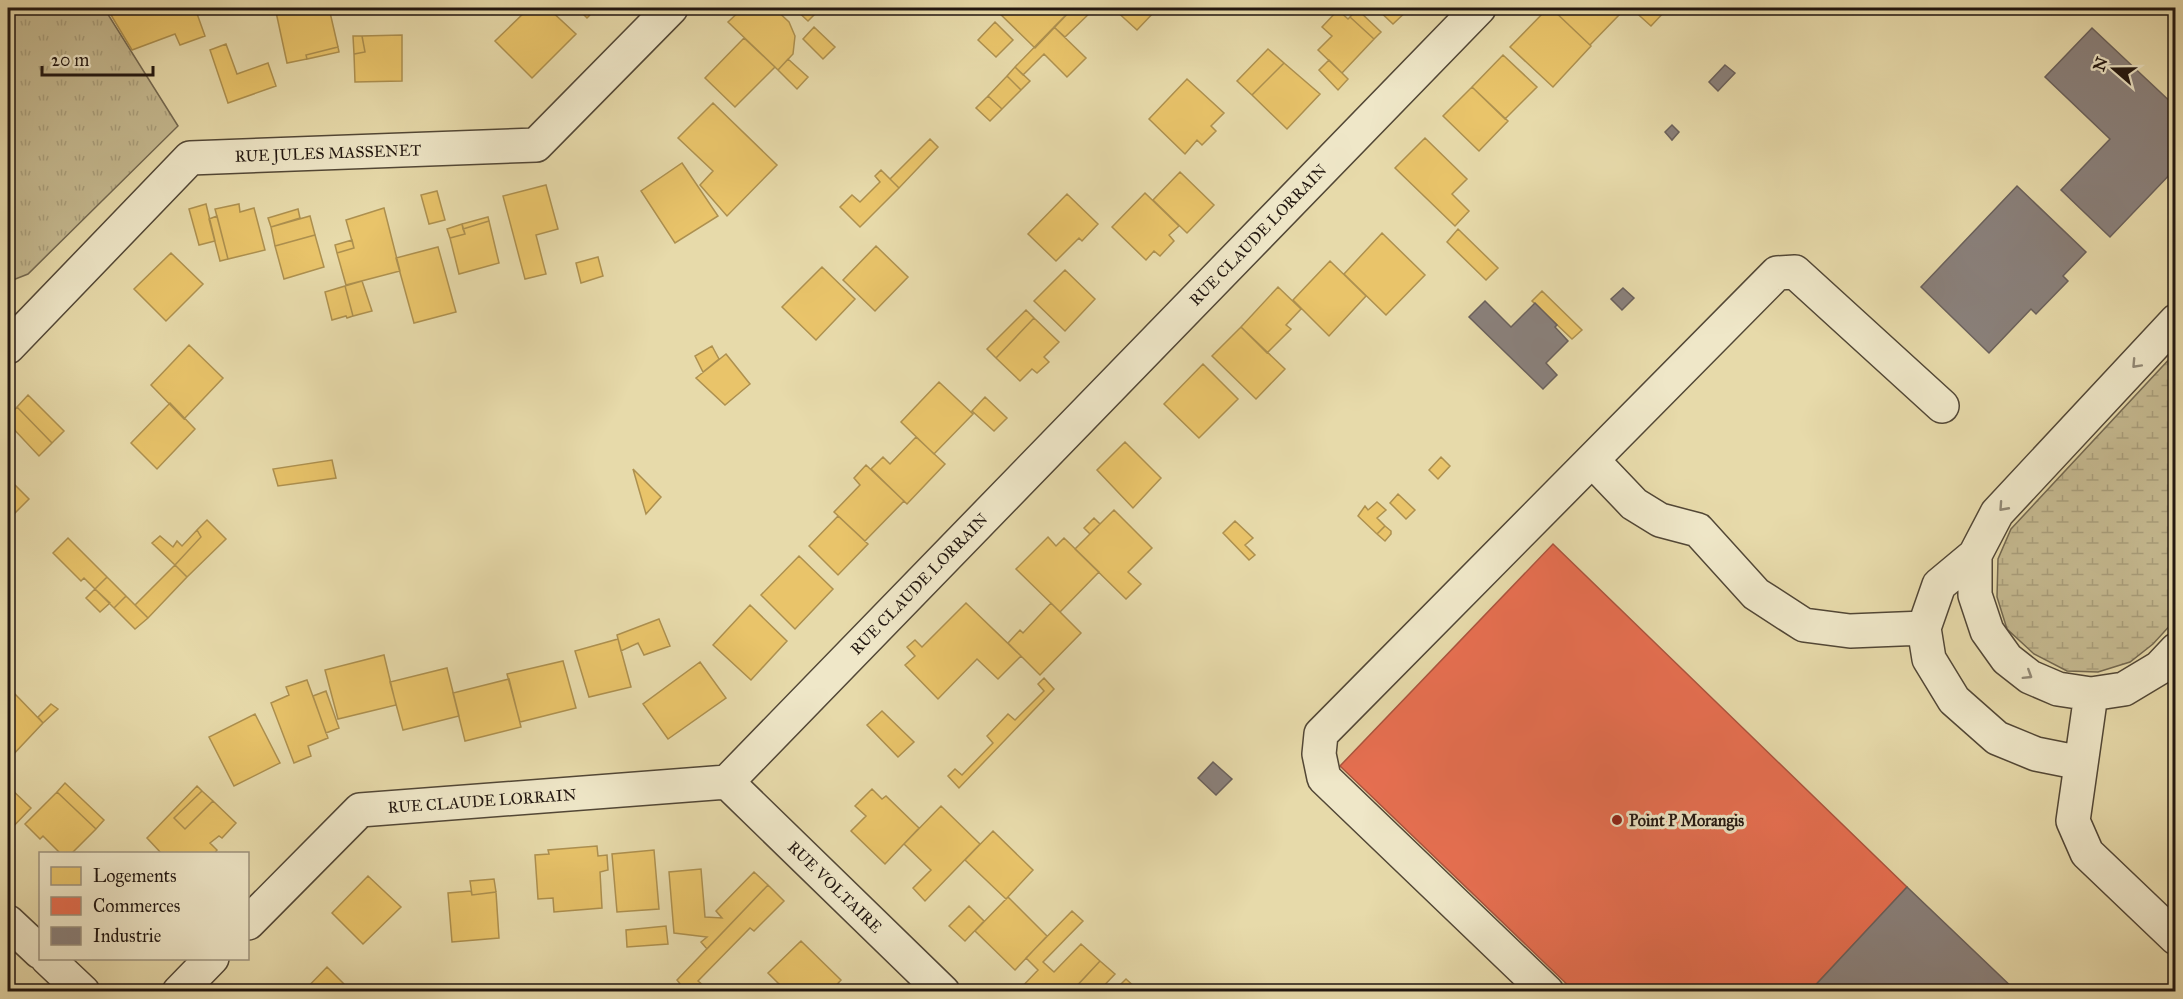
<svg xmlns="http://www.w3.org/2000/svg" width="2183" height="999" viewBox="0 0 2183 999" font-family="'IM FELL Great Primer',serif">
	<defs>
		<pattern id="grass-tufts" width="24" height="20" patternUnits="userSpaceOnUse" patternTransform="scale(1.5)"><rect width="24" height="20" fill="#c5b990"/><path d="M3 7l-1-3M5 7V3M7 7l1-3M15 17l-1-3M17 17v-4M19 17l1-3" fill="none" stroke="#a99e7b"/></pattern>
		<pattern id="wetland-marsh" width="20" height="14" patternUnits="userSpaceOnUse" patternTransform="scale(1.5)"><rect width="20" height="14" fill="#c5b990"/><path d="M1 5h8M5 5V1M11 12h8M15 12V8" fill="none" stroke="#a99e7b"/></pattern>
	</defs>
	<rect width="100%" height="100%" fill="#e7daaa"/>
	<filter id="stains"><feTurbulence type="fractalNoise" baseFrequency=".00333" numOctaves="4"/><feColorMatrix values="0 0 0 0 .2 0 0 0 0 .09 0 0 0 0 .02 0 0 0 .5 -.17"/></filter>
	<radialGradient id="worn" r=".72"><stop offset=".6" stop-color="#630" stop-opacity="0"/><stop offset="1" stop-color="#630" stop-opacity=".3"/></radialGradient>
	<!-- grass -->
	<path fill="url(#grass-tufts)" stroke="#736850" stroke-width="1.5" d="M8 8H104L178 126 28 274 8 282Z"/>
	<!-- wetland -->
	<path fill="url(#wetland-marsh)" stroke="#736850" stroke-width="1.5" d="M2175 353V620L2153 644 2130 662 2098 672 2067 671 2034 654 2007 629 1997 597 1998 559 2011 529Z"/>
	<!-- homes -->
	<path fill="#e9c46a" stroke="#ad904f" stroke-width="1.5" d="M116 8H195L205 36 180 45 175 34 132 50 108 10Z
		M297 8H329L338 47 306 55 307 59 287 63 276 12Z
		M529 8H548L576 34 532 78 495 41Z
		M583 8H597L587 18 580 11Z
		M743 8H774L789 22 795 36 793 54 778 70 728 22Z
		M794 8H821L808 21Z
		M994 8H1029L1035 13 1040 8H1073L1035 48Z
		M1073 8H1095L1065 37 1054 27Z
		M1113 8H1158L1137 30Z
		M1376 8H1410L1393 24Z
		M1548 8H1551L1591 46 1553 87 1510 47Z
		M1551 8H1611L1619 15 1590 45Z
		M1631 8H1668L1651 26Z
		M1357 9 1381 32 1374 39 1350 17Z
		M1338 10 1348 19 1350 17 1374 39 1342 73 1318 50 1332 36 1322 27Z
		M995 22 1013 40 996 57 978 40Z
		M814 27 835 47 823 59 803 39Z
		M1054 27 1086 58 1067 77 1044 54 1023 75 1015 67Z
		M402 35V81L355 82 354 54 365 52 362 36Z
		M353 36H362L365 52 354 54Z
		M744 38 775 67 735 107 705 78Z
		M226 44 237 74 268 63 276 86 228 103 210 50Z
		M338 47 339 52 307 59 306 55Z
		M1268 49 1284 63 1252 95 1237 81Z
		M1503 55 1537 87 1505 119 1472 87Z
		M788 59 808 77 797 89 778 70Z
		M1329 60 1348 79 1338 90 1319 70Z
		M1284 63 1320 94 1287 129 1252 95Z
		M1015 67 1030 81 1021 90 1007 76Z
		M1007 76 1021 90 1002 109 988 96Z
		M1187 79 1224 113 1211 126 1216 131 1202 145 1197 140 1185 154 1149 119Z
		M1472 87 1508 121 1479 151 1443 116Z
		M988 96 1002 109 990 121 976 108Z
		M713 103 777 165 727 216 700 185 713 171 678 138Z
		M1425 138 1467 179 1452 194 1469 211 1455 226 1395 168Z
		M930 139 938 147 899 188 890 179Z
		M682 163 718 216 675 243 641 191Z
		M881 170 899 188 860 227 840 207 852 195 860 202 880 182 875 176Z
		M1180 172 1214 205 1187 233 1153 200Z
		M546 185 558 229 536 235 546 274 525 279 503 196Z
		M437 191 445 220 429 224 421 195Z
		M1145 193 1179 226 1169 235 1174 241 1160 256 1154 251 1146 260 1112 227Z
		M1067 194 1098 224 1082 241 1079 238 1056 261 1028 234Z
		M206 204 215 241 199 245 189 209Z
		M239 204 240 212 254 208 265 250 228 259 215 209Z
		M384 208 400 271 346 285 337 253 354 248 346 220Z
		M298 209 300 218 271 227 268 218Z
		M217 216 228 259 220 261 209 219Z
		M310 216 315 235 275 246 271 227Z
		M488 217 489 221 463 229 462 224Z
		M489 221 499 263 459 274 450 238 465 234 463 229Z
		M462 224 465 234 450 238 447 229Z
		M1458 229 1498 268 1486 280 1447 242Z
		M1382 233 1425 275 1386 315 1344 274Z
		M315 235 324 267 284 279 275 246Z
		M352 240 354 248 337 253 335 245Z
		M876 246 908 277 875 311 843 280Z
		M438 247 456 312 414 323 396 258Z
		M171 253 203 284 166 321 134 289Z
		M598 257 603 276 581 283 576 263Z
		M1330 261 1366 296 1329 336 1293 300Z
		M822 267 855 299 816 340 782 307Z
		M1065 270 1095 299 1065 331 1034 301Z
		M362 281 372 311 353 316 345 286Z
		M345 286 353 316 347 318 346 316 332 320 325 292Z
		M1278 287 1301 309 1286 325 1291 329 1267 353 1241 327Z
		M1542 291 1582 330 1572 339 1532 301Z
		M1026 310 1034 318 996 358 987 349Z
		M1034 318 1059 342 1044 357 1049 362 1037 373 1032 369 1020 381 996 358Z
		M1241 327 1285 369 1256 399 1212 356Z
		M189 345 223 378 184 419 151 385Z
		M712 346 719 359 703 372 695 356Z
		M726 354 750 384 725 405 696 378Z
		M1203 364 1238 399 1199 438 1164 404Z
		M939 382 973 414 934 454 901 422Z
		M28 395 64 431 52 443 17 407Z
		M985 397 1007 418 994 431 972 411Z
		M170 403 195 429 157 469 131 443Z
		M17 407 52 443 39 456 8 423V417Z
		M916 437 945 464 907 504 871 469 883 457 890 464Z
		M1125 442 1161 478 1133 508 1097 470Z
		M1441 457 1450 466 1438 479 1429 470Z
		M332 460 336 478 278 486 273 469Z
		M866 465 904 501 865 541 834 512 860 485 854 478Z
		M633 469 661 497 646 514Z
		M8 478 29 499 8 520Z
		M1398 494 1415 510 1406 519 1390 503Z
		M1377 502 1386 510 1377 518 1385 526 1377 534 1358 516 1365 506 1368 510Z
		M1114 510 1152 548 1128 572 1141 584 1126 599 1075 549Z
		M838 516 868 544 838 575 809 546Z
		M1094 518 1100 524 1090 534 1084 528Z
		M207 520 226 539 187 577 175 565 201 537 197 530Z
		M1235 521 1253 538 1245 545 1255 555 1249 560 1223 533Z
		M1385 526 1391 531V534L1385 541 1377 534Z
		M197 530 201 537 175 565 152 543 160 536 173 547 177 541 182 546Z
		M1048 537 1056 546 1064 538 1099 572 1060 612 1016 569Z
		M68 538 107 577 95 589 84 578 81 581 53 553Z
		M799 556 833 589 795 629 761 595Z
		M175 565 187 577 148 618 135 605Z
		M107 577 126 596 114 608 95 589Z
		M95 589 110 603 100 612 86 598Z
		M126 596 148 618 135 629 114 608Z
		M966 603 1021 656 998 679 977 659 938 699 905 665 915 656 907 647 915 640 922 647Z
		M1051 603 1081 633 1040 675 1008 643 1020 630 1023 633Z
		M750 605 787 641 751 680 713 645Z
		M659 619 670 646 644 655 638 643 621 651 617 635Z
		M618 639 631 687 589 697 575 651Z
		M384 655 396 705 338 719 325 670Z
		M563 661 576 708 520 722 507 674Z
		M700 662 726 698 668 739 643 704Z
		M447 668 459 716 403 730 390 682Z
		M1044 678 1054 689 959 788 948 776 955 769 962 775 993 743 987 736 1008 714 1015 720 1044 691 1038 684Z
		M509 679 521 727 465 741 453 693Z
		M307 680 328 738 308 746 311 756 294 763 271 703 289 695 286 687Z
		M326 691 339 728 326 733 313 696Z
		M14 693 43 723 8 760V700Z
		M51 704 58 709 43 723 38 717Z
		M882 711 914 742 898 757 867 725Z
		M255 714 280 763 234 786 209 737Z
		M65 783 104 820 96 829 57 792Z
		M8 786 31 808 8 832Z
		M197 786 202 791 174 818 185 829 213 801 236 823 222 838 219 836 210 843 217 850 214 854H162L147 838Z
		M872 789 882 799 886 796 919 828 885 864 851 831 866 816 855 806Z
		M202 791 213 801 185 829 174 818Z
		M57 792 96 829 71 854H61L43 836 40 839 25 824Z
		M941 806 980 844 925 901 913 888 931 870 904 844Z
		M993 831 1033 870 1006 899 965 860Z
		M597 846 598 856 607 855 608 870 600 872 602 908 554 912 553 898 538 899 535 855 549 854 548 850Z
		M654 850 659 909 617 912 612 854Z
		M701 869 705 917 722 918 716 911 754 872 768 885 707 949 701 942 707 937 674 933 669 872Z
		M368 876 401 907 363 944 332 913Z
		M494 879 496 892 472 895 470 881Z
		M768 885 784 901 754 931 750 928 698 981 705 987 703 990 705 992H681L684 989 677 980Z
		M471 891 472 895 496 892 499 938 452 942 448 893Z
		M1008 897 1047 936 1015 970 975 931Z
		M969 906 984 921 965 941 949 926Z
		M1072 911 1083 921 1043 962 1054 972 1081 944 1100 961 1073 990 1069 988 1065 992H1017L1038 970 1026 958Z
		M666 926 668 944 627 947 626 930Z
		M801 941 841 980 830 992H787L768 973Z
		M1100 961 1115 974 1098 992H1071Z
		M327 967 352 992H303Z
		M1126 979 1139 991 1138 992H1126L1120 985Z"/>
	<!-- shops -->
	<path fill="#e76f51" stroke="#ac543e" stroke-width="1.5" d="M1553 544 1907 887 1809 992H1575L1340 766Z"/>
	<!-- industry -->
	<path fill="#8a817c" stroke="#6a615c" stroke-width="1.5" d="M2092 28 2176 107V168L2110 237 2061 190 2110 139 2045 77Z
		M1725 65 1735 73 1718 91 1709 82Z
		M1672 125 1679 132 1672 140 1665 132Z
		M2017 186 2086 252 2063 276 2068 281 2036 314 2031 309 1989 353 1921 287Z
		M1623 288 1634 298 1622 310 1611 299Z
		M1485 301 1511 327 1535 303 1557 325 1555 327 1568 341 1546 363 1557 375 1543 389 1469 317Z
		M1213 762 1232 779 1216 795 1198 778Z
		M1907 887 2017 992H1809Z"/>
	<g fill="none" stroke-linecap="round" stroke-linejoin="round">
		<defs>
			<path id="minor" d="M2176 321 1997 513 1975 555V595L1987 631 2007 659 2030 677 2058 689 2091 694 2124 689 2159 668 2176 650
				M8 347 190 158 536 145 671 8
				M1592 460 1634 504 1660 520 1698 530 1756 594 1804 625 1850 631 1924 628
				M1975 555 1939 585 1924 628 1929 659 1954 700 1997 738 2036 754 2081 763
				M2091 694 2073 821 2087 853 2176 938
				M727 782 943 992
				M8 922 40 952
				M248 923 360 810 727 782 1479 8
				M47 958 83 992
				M179 992 212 958
				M1547 992 1324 778 1319 754 1321 734 1777 273 1795 272 1942 406"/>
		</defs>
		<!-- minor casing -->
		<use href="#minor" stroke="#524736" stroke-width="36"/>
		<!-- minor -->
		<use href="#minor" stroke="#efe7c8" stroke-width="33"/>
	</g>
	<!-- one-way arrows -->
	<defs><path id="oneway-chevron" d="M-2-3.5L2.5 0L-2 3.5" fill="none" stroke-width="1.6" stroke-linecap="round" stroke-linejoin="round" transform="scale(1.5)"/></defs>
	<g stroke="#928975">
		<use href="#oneway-chevron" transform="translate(2136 364) rotate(133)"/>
		<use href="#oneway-chevron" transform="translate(2003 507) rotate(132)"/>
		<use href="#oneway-chevron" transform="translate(2028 675) rotate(32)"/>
	</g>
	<!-- markers -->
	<circle fill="#8f2418" stroke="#efe7c8" stroke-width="2" cx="1617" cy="820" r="6"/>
	<g text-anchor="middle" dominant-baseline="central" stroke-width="6" stroke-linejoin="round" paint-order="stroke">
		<!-- street labels -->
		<g font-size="16" fill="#211610" stroke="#efe7c8">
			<text transform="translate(328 153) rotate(-2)">RUE JULES MASSENET</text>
			<text transform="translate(1258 235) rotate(-46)">RUE CLAUDE LORRAIN</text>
			<text transform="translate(919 584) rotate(-46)">RUE CLAUDE LORRAIN</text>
			<text transform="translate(482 801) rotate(-4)">RUE CLAUDE LORRAIN</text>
			<text transform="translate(835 887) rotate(44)">RUE VOLTAIRE</text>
		</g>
		<!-- poi labels -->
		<g font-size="16" font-weight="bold" fill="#211610" stroke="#efe7c8" text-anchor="start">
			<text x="1629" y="820">Point P Morangis</text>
		</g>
	</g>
	<!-- margin -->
	<rect width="2183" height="999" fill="none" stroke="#e7daaa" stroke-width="30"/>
	<rect x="9" y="9" width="2165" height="981" fill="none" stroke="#211610" stroke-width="3"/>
	<rect x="15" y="15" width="2153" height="969" fill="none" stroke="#211610" stroke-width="1.5"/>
	<!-- legend -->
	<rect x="39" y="852" width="210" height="108" fill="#efe7c8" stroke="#9d937e" stroke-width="1.5"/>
	<rect x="51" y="867" width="30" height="18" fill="#e9c46a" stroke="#9d937e" stroke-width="1.5"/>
	<text x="93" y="882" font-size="18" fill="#211610">Logements</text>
	<rect x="51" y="897" width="30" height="18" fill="#e76f51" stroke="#9d937e" stroke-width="1.5"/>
	<text x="93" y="912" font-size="18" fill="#211610">Commerces</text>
	<rect x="51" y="927" width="30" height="18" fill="#8a817c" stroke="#9d937e" stroke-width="1.5"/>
	<text x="93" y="942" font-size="18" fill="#211610">Industrie</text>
	<!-- north arrow -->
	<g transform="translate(2114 69) rotate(290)" stroke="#efe7c8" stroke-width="4.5" paint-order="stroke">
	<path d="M0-4.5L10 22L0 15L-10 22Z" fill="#211610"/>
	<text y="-9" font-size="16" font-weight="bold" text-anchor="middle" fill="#211610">N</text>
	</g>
	<!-- scale -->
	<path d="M42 66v9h111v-9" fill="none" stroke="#211610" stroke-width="3"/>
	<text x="51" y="66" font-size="18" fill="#211610" stroke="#efe7c8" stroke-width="4.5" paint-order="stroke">20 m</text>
	<rect width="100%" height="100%" filter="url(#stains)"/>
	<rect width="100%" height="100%" fill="url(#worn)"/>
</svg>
